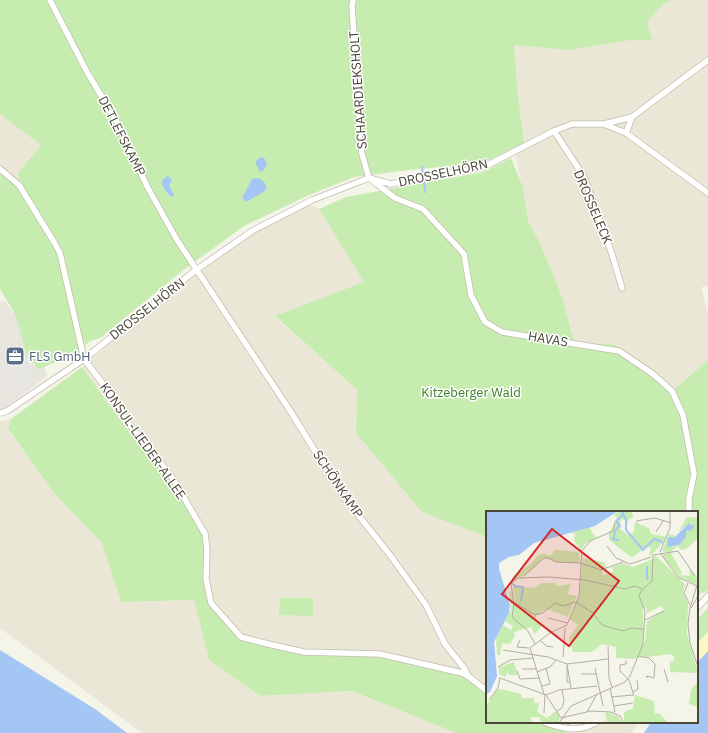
<svg xmlns="http://www.w3.org/2000/svg" width="708" height="733" viewBox="0 0 708 733" font-family="'IBM Plex Sans',sans-serif">
	<rect width="100%" height="100%" fill="#f5f4e9"/>
	<!-- residential -->
	<path fill="#eae7d7" d="M672 0H708V287H701L708 314V360L674 391 575 344 561 294 540 243 528 221 515 151 524 143 518 96 514 45 569 50 632 40H652L647 22 663 4Z
		M0 114 41 144 17 174 24 187 0 174Z
		M307 203 319 209 365 282 275 317 357 390 356 433 422 511 487 537V693L379 657 304 655 240 638 210 603 170 479 126 428 82 367 196 270 252 231Z
		M11 419 8 430 54 493 102 543 121 602 194 600 209 660 260 696 352 691 456 733H142L0 628V421Z
		M540 722H570L566 731 576 730 598 722H638L631 733H565V731Z"/>
	<!-- industrial -->
	<path fill="#e8e5de" d="M5 301 16 317 26 353 33 359 37 370 44 367 47 376 19 398 4 408 0 410V302Z"/>
	<!-- green -->
	<path fill="#c7ecb0" d="M0 0H672L663 4 647 22 652 40H632L569 50 514 45 518 96 524 143 482 163 409 170 354 177 307 196 244 226 182 271 100 338 90 341 78 352 37 370 33 359 26 353 16 317 11 307 0 289V174L23 187 17 174 41 145 0 114Z
		M511 158 523 187 528 221 540 243 561 294 575 344H613L658 373 674 390 708 360V591H707L697 595V512H487V537L422 512 356 433 357 390 275 316 364 282 319 209 346 197 483 172Z
		M82 367 126 428 170 479 203 535 210 603 240 638 304 655 379 657 467 678 487 693V722H540L565 731V733H456L352 691 260 696 209 660 194 600 121 602 102 543 54 493 8 429 11 419Z
		M280 598H313V616L279 615Z
		M708 608V632L697 643V620Z"/>
	<!-- sand -->
	<path fill="#fbf8c4" d="M708 632V651L697 663V643Z"/>
	<!-- parking -->
	<path fill="#e7e5e1" d="M17 357H28L32 360 36 382 23 388 8 389 7 385H9L6 362H17Z"/>
	<!-- water -->
	<path fill="#a3c6f5" d="M261 157 264 158 267 163 264 170 260 172 256 164V161Z
		M168 176 172 180 169 186 174 195 172 197C167 193 160 186 163 179Z
		M256 178C262 178 266 183 267 189 260 195 253 197 246 202L242 198 252 179Z
		M0 650 95 709 127 733H0Z
		M708 651V733H644L651 722H697V663Z"/>
	<g fill="none" stroke-linecap="round" stroke-linejoin="round">
		<!-- stream -->
		<path stroke="#a3c6f5" stroke-width="2" d="M422 167 423 174
			M424 182 425 192
			M568 726 570 722"/>
		<defs>
			<path id="minor" d="M50 0 87 72 117 122 148 188 177 240 289 409 343 496 390 555 426 605 445 644 464 668 468 676 487 691
				M353 0 352 6 359 109V136L362 154 369 178 395 198 423 209 464 254 471 295 485 322 502 332 619 351 653 374 672 391 683 415 694 474 689 499V512
				M604 124 632 117 708 60
				M554 131 584 177 612 254 622 288
				M626 133 632 117
				M0 169 19 185 54 242 60 253 84 359 106 388 129 424 172 477 205 534 207 549 206 579 211 603 241 637 268 644 304 652 380 654 462 673 468 676
				M0 413 7 411 84 359 196 270 252 231 312 200 369 178 391 184 484 167 554 131 572 124H604L626 133 708 193
				M697 608 708 596
				M544 722C562 729 579 733 597 722"/>
		</defs>
		<!-- minor casing -->
		<use href="#minor" stroke="#c2bdab" stroke-width="7"/>
		<!-- minor -->
		<use href="#minor" stroke="#fff" stroke-width="5.5"/>
	</g>
	<!-- icons -->
	<defs>
		<symbol id="office-square" viewBox="-11 -11 22 22"><rect x="-9" y="-9" width="18" height="18" rx="4" fill="#5c6f8a" stroke="#fff"/><path d="M-6-3h4V-5.5h4V-3h4V5H-6ZM-1-4.5V-3h2v-1.5ZM-6 0V1H6V0Z" fill="#fff"/></symbol>
	</defs>
	<g fill-rule="evenodd">
		<use href="#office-square" x="4" y="345" width="22" height="22"/>
	</g>
	<g text-anchor="middle" dominant-baseline="central" stroke-width="3" stroke-linejoin="round" paint-order="stroke">
		<!-- street labels -->
		<g font-size="13" fill="#4a4537" stroke="#fff">
			<text transform="translate(358 90) rotate(-94)">SCHAARDIEKSHOLT</text>
			<text transform="translate(122 136) rotate(63)">DETLEFSKAMP</text>
			<text transform="translate(443 173) rotate(-12)">DROSSELHÖRN</text>
			<text transform="translate(593 207) rotate(67)">DROSSELECK</text>
			<text transform="translate(147 309) rotate(-38)">DROSSELHÖRN</text>
			<text transform="translate(548 339) rotate(9)">HAVAS</text>
			<text transform="translate(143 441) rotate(55)">KONSUL-LIEDER-ALLEE</text>
			<text transform="translate(338 484) rotate(56)">SCHÖNKAMP</text>
		</g>
		<!-- service labels -->
		<g font-size="13" fill="#4e5e75" stroke="#fff" text-anchor="start">
			<text x="29" y="356">FLS GmbH</text>
		</g>
		<!-- park labels -->
		<g font-size="13" fill="#3a8025" stroke="#fff">
			<text x="471" y="392">Kitzeberger Wald</text>
		</g>
	</g>
	<!-- overview -->
	<g transform="translate(486 511)">
		<rect width="212" height="212" fill="#f5f4e9"/>
		<path d="M133 0H145L148 6 141 9 135 8 133 17 142 24 148 21 149 11 163 17 165 23 181 26 165 45 163 44 165 38 161 35 146 47 123 29V22L132 8 128 4ZM201 6 212 7V27L200 38 195 39 192 35 183 42 176 40 183 23 190 25 186 36 192 34 200 26V20L206 17 208 13 206 15 204 12 193 20ZM103 16 110 27 99 33 95 40 88 29 89 22 83 23ZM69 39 93 41 94 52 70 51 58 47 38 65 26 70 27 65 45 53 51 45 58 42 64 45ZM185 42 196 62 194 64 204 65 203 58 210 66 212 63 210 74 193 65 177 46 176 43ZM169 44 199 73 197 82 202 92 201 123 212 162 184 161V150H188V145L184 143 163 146 152 145 159 130 161 110 178 99 175 95 161 102 160 96 157 97V133L150 148 130 147V136L116 133 106 141H87L83 127 92 114 83 108 93 84 97 47 118 51 121 57 116 60 117 64 127 61 126 56 137 52 147 56 167 48ZM26 71 29 75 48 77 56 72H68L72 75 85 73 81 83 91 85 82 106 61 98 50 104V111L57 114 49 123 45 116 28 121 29 124 24 133 16 132 14 145 11 143 10 128 17 114 25 119 27 115 19 110 25 99 23 81 25 80 28 91 25 103 29 90ZM28 151 32 164H23L22 160 19 166 13 163V156ZM212 170V196L203 193 205 179ZM15 178 35 183 36 187H48V192H52L53 195 51 201 61 207 70 200 74 207 72 212H56L53 206H45V210L48 212H0V195L11 179ZM149 184 168 190 169 203 173 202 182 212H138V201L147 197ZM119 202H126V206L128 203 130 206 129 202 136 211 110 212 121 210Z" fill="#c7ecb0"/>
		<path d="M0 0H132L109 15 48 32 33 44 23 46 13 52V58L24 94 23 102 8 131 11 165 4 181 0 183ZM203 12 206 15 209 13 206 19 200 20V26L193 34 181 36 182 26 188 27Z" fill="#a3c6f5"/>
		<path fill="none" stroke="#a3c6f5" stroke-width="2" d="M136 0 141 11M140 9V19L157 39 168 28 177 31M0 28 17 0M133 29 127 28 130 18 134 15 130 10 138 3M161 55V69M27 73 29 75 37 76 35 90"/>
		<path fill="none" stroke="#b1aea2" stroke-width="1" d="M150 10 169 7 185 12M170 21 177 10M121 35 130 47 144 53 165 46M174 41 184 17V0M174 42 192 66 211 75M38 65 58 47H63L70 51 94 52 115 59 137 51M212 71 204 97 202 113 204 132 212 156M202 72 198 82 204 94M28 91 49 104 57 102 69 92 77 95 90 91 107 102 116 114 137 120 145 117 158 118M205 97 212 85M62 107 82 112M159 109 178 100M34 129 31 136 43 137M54 129 60 135 67 136M49 133 42 120 26 106 28 93 25 73 32 67 63 66 99 69 139 78 149 75 156 78M122 135 123 167 126 176M17 139 62 146 81 153 122 148M151 145 163 147 169 153 168 167 161 165 160 166H162M77 146 79 117M140 149V153L134 154V160L143 169 148 185M81 153 85 177M81 155V171H84M12 156 24 149 47 147M109 157 117 195M36 158H50M178 158 182 171 181 169M31 160 34 168 54 167M51 161 64 156 70 149M95 163H110M56 175 64 173 60 157M124 177 129 201M147 181 152 178 151 169M58 183 44 137 64 122 81 114 93 85 96 40 104 30 127 20 129 11M60 184 73 179 111 175M125 186 147 184M3 189 12 177 14 167 60 184 75 207M128 195 147 192M71 200 76 197 78 190 76 179M101 201 111 183M58 202 59 183M75 207 105 200 125 201 134 205 138 212M73 212 85 195 139 171 144 165 157 133 159 100 153 85 156 79 166 70 167 44 192 40 209 65"/>
		<path fill="#d62828" fill-opacity="0.15" stroke="#d62828" stroke-width="2" d="M66 18 133 70 83 135 16 83Z"/>
		<rect width="212" height="212" fill="none" stroke="#4a4537" stroke-width="2"/>
	</g>
</svg>
